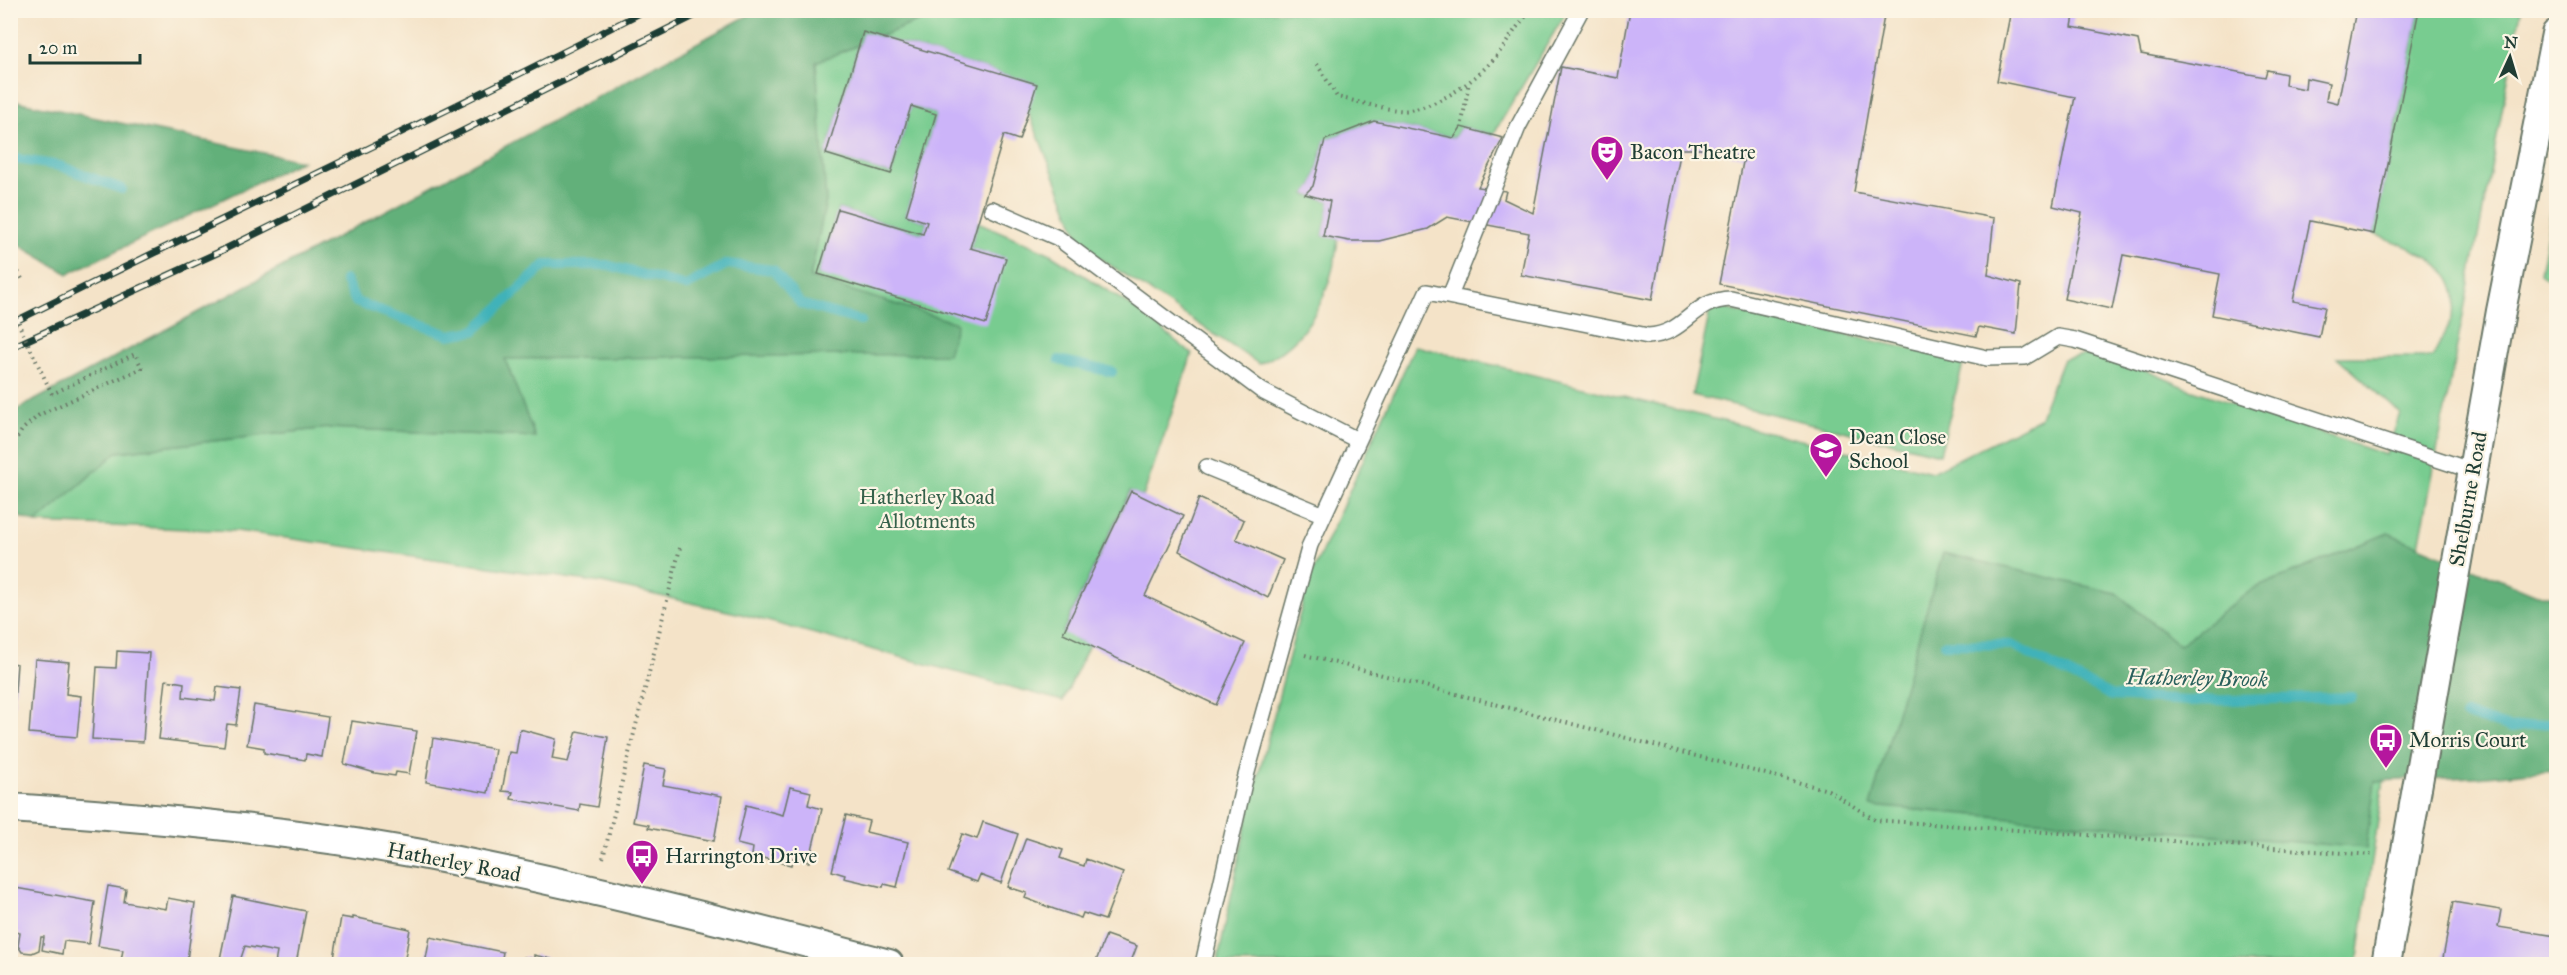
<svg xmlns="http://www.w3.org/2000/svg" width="2567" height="975" viewBox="0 0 2567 975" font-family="'IM FELL Great Primer',serif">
	<rect width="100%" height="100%" fill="#fcf5e5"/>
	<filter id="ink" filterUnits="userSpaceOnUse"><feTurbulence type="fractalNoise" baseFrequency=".0167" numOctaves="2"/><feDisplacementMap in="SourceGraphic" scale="12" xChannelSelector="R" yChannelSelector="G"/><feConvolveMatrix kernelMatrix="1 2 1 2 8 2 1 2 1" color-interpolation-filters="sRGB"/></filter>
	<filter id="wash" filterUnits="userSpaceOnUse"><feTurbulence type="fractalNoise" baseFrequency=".008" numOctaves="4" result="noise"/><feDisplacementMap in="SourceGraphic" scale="24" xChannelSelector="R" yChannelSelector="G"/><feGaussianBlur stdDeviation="1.35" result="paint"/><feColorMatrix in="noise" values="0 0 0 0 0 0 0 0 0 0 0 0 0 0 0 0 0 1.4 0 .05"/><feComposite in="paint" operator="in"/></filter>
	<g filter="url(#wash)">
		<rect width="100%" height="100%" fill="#f4e3c8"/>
		<!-- green -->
		<path fill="#78cc90" stroke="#4c8462" stroke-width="1.5" d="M860 11H1567L1493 135 1461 127 1454 138 1374 121 1325 140 1313 186 1305 194 1330 201 1323 236 1338 239C1332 291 1309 343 1259 364L1083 247 1028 111 1036 84 863 32 826 154 891 174 911 106 936 114 906 215 927 222 923 234 838 209 818 274 1005 258 970 248 978 222 1049 253 1136 309 1192 354 1143 497 1130 491 1063 632 1089 645 1063 701 741 614 602 583 237 531 36 523 117 452 328 428 535 437 504 359 765 57Z
			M2419 11H2521L2415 567 2357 964H1217L1247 820 1308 582 1415 346 1932 472 2039 419 2063 359 2083 355 2117 358 2187 388 2386 455 2400 413 2337 357H2433C2440 342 2458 313 2455 296 2449 258 2404 245 2374 234Z
			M2556 184V285L2540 273Z
			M1711 306 1964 360 1940 454 1692 395Z"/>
		<!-- forest -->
		<path fill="#62b07a" stroke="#407657" stroke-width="1.5" d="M756 11H944L816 62 826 201 810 278 957 323 948 354 505 359 535 437 328 428 117 452 36 523 11 514V413Z
			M11 100 302 161 68 274 11 240Z
			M2388 533 2537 595H2556V770L2475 777 2375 781 2366 848 1870 806 1943 553 2116 593 2179 645 2253 589Z"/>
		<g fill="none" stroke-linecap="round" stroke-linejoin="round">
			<!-- stream -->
			<path stroke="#41b2b9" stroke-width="10" d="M10 158 60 166 122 189
				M345 280 356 302 449 335 474 331 545 265H607L686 286 727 264 773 270 801 304 861 321
				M1059 360 1112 372
				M1945 644 2011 645 2112 696 2188 701 2352 697
				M2466 715 2511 728 2556 722"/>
		</g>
		<g id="blocks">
			<!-- building -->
			<path fill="#ccb4f9" d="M1630 10H1885L1854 192 1994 218 1988 275 2021 284 2016 334 1979 327 1976 336 1719 284 1744 157 1700 149H1681L1652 300 1521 275 1529 233 1447 217 1428 229 1379 241H1349L1323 236 1330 201 1305 194 1313 186 1325 140 1374 121 1454 138 1461 127 1503 138 1478 187 1506 191 1504 199 1533 213 1561 67 1618 78Z
				M2011 10H2075L2072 27 2138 40 2141 54 2265 77 2267 70 2286 74 2285 85 2305 89 2306 78 2329 83 2326 100 2338 103 2356 10H2419L2374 234 2310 221 2293 301 2325 307 2319 337 2212 315 2220 274 2123 255 2112 309 2064 299 2082 213 2053 206 2075 97 1997 81Z
				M863 32 1037 84 1019 140 1004 135 970 248 1006 258 986 324 818 274 838 209 923 234 927 222 906 215 936 114 911 106 891 174 826 154Z
				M1131 491 1183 516 1145 596 1245 643 1216 705 1063 633Z
				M1199 498 1244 520 1236 539 1283 560 1268 598 1179 551Z
				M117 651 149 653 143 742 92 739 97 667 116 668Z
				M35 659 69 662 66 694 81 696 77 737 29 733Z
				M10 663 17 664 12 732H10Z
				M166 680 184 683 183 697 215 701 217 687 241 690 236 725 227 724 224 747 159 739Z
				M254 705 328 717 322 757 306 754 305 760 264 753V748L247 745Z
				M352 721 417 731 409 774 396 772 395 776 375 773 344 764Z
				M520 729 556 739 552 759 568 762 577 731 608 737 597 807 580 804 579 811 511 799 513 792 502 791 509 752 516 753Z
				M433 738 495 749 488 793 426 782Z
				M644 765 666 769 663 785 722 796 714 841 648 828 649 825 633 822Z
				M790 787 811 792 808 805 822 809 809 862 793 858 791 865 752 855 753 848 737 844 746 805 783 815Z
				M846 815 869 821 866 832 908 842 897 887 884 884 883 887 844 878 845 875 832 871Z
				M983 822 1018 834 1001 883 980 875 977 882 948 872 962 834 977 839Z
				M1026 838 1063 850 1060 858 1071 862 1084 866 1086 859 1123 873 1105 920 1083 913 1081 918 1054 909 1025 898 1027 893 1008 887Z
				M108 886 126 889 124 902 166 909 168 898 195 903 187 960 184 959 183 964H137L121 960 123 950 98 946Z
				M10 887 95 902 89 944 64 941 62 954 42 950 44 937H41L39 950 32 953 22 952 18 946 20 933 10 931Z
				M233 896 306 911 296 964H275L277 952 245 946 239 964H219Z
				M2453 902 2501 910 2498 927 2556 936V964H2442Z
				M341 917 353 919V917L410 929 404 964H333Z
				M1106 935 1137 946 1130 964H1095Z
				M430 937 503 952 501 964H425Z
				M534 955 551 959 550 962 557 963V960L573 964H522L524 957 534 959Z"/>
		</g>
	</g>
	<g filter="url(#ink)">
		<use href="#blocks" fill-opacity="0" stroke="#6a7768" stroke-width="1.5"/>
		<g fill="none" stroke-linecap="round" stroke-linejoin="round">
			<defs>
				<path id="lane" d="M992 209 1058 238 1262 391 1357 440
					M1450 296 1518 127 1581 10
					M1207 467 1324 515
					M1203 964 1244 783 1310 545 1427 292 1648 336C1687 334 1691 300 1731 299L1987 358 2025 357 2058 337 2075 340 2473 471"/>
				<path id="street" d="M10 808C146 817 283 829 416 853 575 883 732 923 889 964
					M2386 964 2501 311 2556 34"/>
			</defs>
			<!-- lane casing -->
			<use href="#lane" stroke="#6a7768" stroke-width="18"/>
			<!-- street casing -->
			<use href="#street" stroke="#6a7768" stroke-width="32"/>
			<!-- path -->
			<path stroke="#6a7768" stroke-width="4" stroke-dasharray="1.5 4.5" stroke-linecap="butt" d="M1317 64 1337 97C1353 100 1396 113 1410 110 1441 105 1474 81 1495 58 1508 42 1517 24 1532 10
				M1462 123 1469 82
				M10 256 22 279 10 284
				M10 447 23 429 39 415 142 368 135 354 52 394
				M1305 655 1828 790 1875 820 2372 855
				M603 858 681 544"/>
			<!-- lane -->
			<use href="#lane" stroke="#fff" stroke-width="15"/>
			<!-- street -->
			<use href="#street" stroke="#fff" stroke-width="28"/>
			<defs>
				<path id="rail" d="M10 324C222 218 436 118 646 10
					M10 348 217 253 706 10"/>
			</defs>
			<!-- rail casing -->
			<use href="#rail" stroke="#1f3d34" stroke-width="7"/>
			<!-- rail -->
			<use href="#rail" stroke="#fcf5e5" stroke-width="4.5" stroke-dasharray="14" stroke-linecap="butt"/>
			<!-- path-bridge -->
			<path stroke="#6a7768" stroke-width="4" stroke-dasharray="1.5 4.5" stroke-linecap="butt" d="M10 306 52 394"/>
		</g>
	</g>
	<!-- icons -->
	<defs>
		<symbol id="theatre-pin" viewBox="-11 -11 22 30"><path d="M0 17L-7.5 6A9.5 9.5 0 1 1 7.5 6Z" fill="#b5179e" stroke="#fcf5e5"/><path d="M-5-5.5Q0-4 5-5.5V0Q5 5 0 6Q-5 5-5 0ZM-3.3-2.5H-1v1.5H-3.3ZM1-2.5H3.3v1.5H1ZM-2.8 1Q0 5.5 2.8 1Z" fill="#fff"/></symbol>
		<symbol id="school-pin" viewBox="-11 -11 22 30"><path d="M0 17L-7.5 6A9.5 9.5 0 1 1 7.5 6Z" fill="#b5179e" stroke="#fcf5e5"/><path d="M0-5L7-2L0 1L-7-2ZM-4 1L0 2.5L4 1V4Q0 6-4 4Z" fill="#fff"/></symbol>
		<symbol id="bus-pin" viewBox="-11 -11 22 30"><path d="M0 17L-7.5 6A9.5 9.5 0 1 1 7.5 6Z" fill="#b5179e" stroke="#fcf5e5"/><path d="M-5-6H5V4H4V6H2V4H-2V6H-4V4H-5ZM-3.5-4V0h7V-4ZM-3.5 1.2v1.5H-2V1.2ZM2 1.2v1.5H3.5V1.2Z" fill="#fff"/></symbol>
	</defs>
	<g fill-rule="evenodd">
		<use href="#theatre-pin" x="1588" y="133" width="38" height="52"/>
		<use href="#school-pin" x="1807" y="430" width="38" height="52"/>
		<use href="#bus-pin" x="2367" y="721" width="38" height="52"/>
		<use href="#bus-pin" x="623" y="837" width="38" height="52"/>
	</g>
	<g text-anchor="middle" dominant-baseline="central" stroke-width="4.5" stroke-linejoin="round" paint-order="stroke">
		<!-- poi labels -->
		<g font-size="21" fill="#1f3d34" stroke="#fcf5e5" text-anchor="start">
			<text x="1630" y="152">Bacon Theatre</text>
			<text x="1849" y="437">Dean Close<tspan x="1849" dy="24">School</tspan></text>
			<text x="2409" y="740">Morris Court</text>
			<text x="665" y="856">Harrington Drive</text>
		</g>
		<!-- park labels -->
		<g font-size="21" fill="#35614b" stroke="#fcf5e5">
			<text x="927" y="497">Hatherley Road<tspan x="927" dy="24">Allotments</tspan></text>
		</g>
		<!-- street labels -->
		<g font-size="21" fill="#1f3d34" stroke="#fcf5e5">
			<text transform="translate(2468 499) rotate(-80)">Shelburne Road</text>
			<text transform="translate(454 862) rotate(11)">Hatherley Road</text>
		</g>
		<!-- water labels -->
		<g font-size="22" font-style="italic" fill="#29605c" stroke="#fcf5e5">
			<text transform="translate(2197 678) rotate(1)">Hatherley Brook</text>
		</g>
	</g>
	<!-- margin -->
	<rect width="2567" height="975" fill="none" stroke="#fcf5e5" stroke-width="36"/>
	<!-- north arrow -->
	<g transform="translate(2510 57) rotate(4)" stroke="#fcf5e5" stroke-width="4.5" paint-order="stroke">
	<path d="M0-4.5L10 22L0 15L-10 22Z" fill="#1f3d34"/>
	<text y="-9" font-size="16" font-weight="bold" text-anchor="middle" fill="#1f3d34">N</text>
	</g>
	<!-- scale -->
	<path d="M30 54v9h110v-9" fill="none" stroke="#1f3d34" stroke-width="3"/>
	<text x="39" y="54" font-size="18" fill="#1f3d34" stroke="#fcf5e5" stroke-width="4.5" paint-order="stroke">20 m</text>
</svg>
